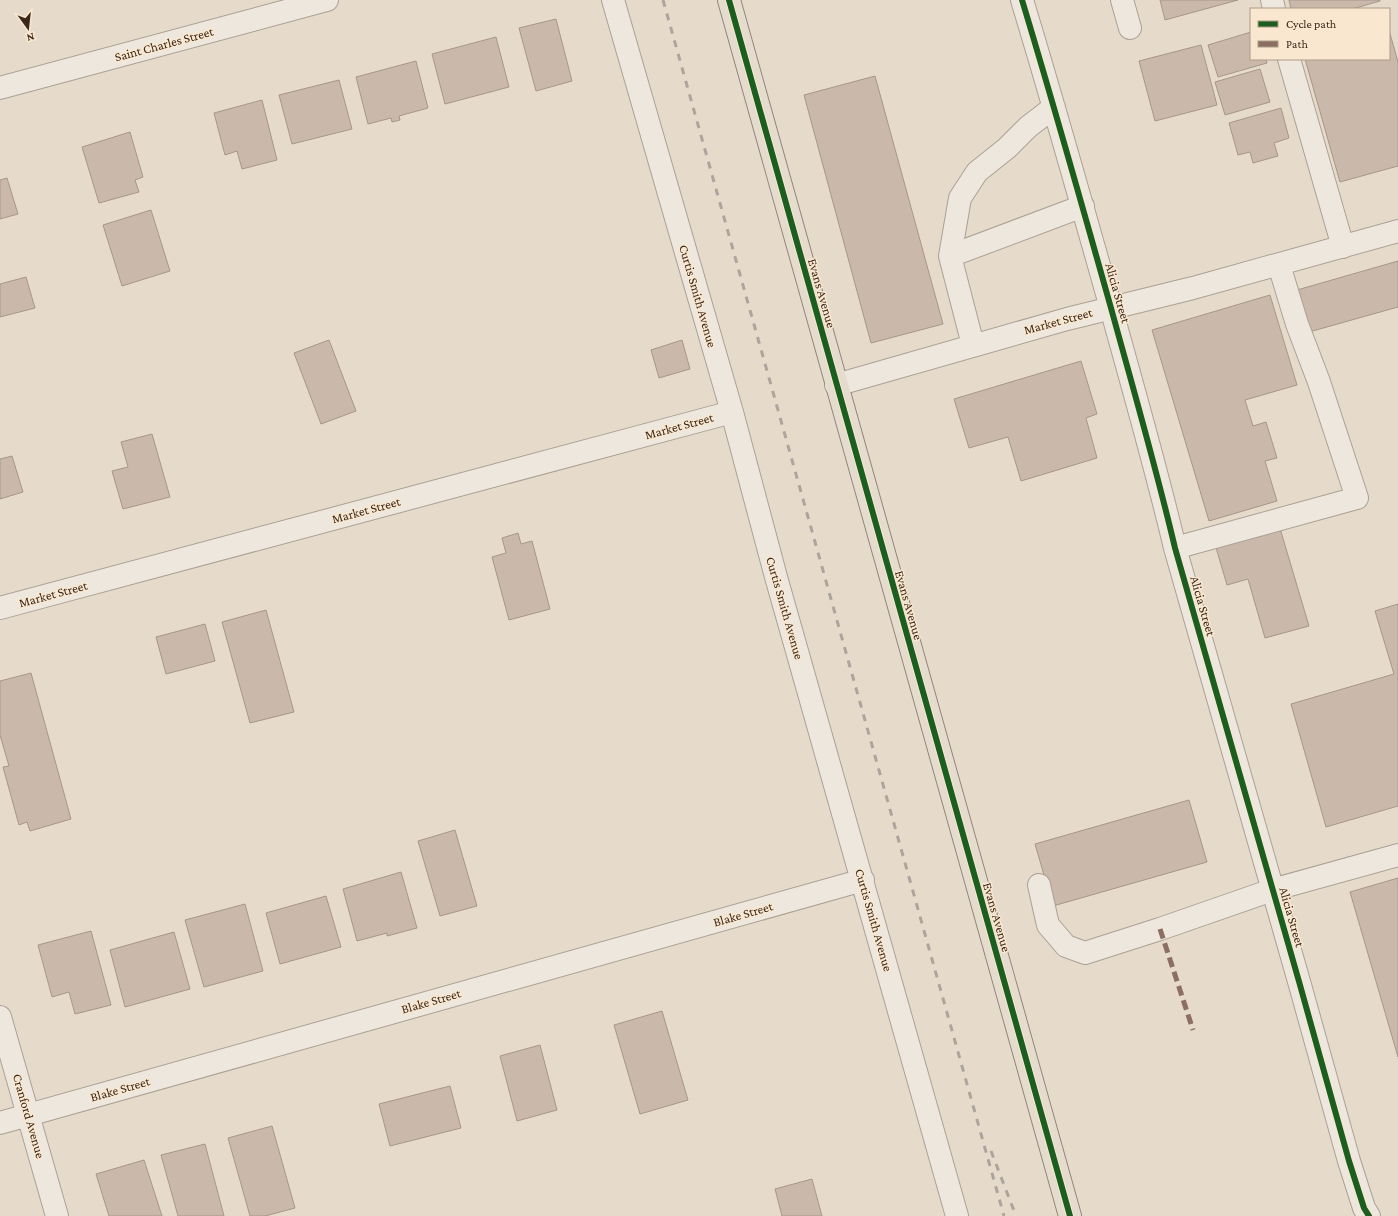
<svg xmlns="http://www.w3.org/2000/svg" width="1398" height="1216" viewBox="0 0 1398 1216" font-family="'Crimson Pro',serif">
	<rect width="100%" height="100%" fill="#e6dbcb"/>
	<!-- building -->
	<path fill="#cab8ab" stroke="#a6968a" d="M1160 0H1238L1165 20Z
		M1289 0H1380V1L1352 9H1291Z
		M556 19 572 81 536 91 519 28Z
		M1389 30 1398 62V166L1340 182 1305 59H1389Z
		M1251 32V59H1266L1267 63 1218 77 1208 45Z
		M496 37 509 87 445 104 432 54Z
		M1201 45 1217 105 1155 121 1139 61Z
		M416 61 428 108 399 116 400 120 392 122 391 118 368 124 356 77Z
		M1260 69 1270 102 1225 115 1215 82Z
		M875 76 943 324 871 343 804 95Z
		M339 80 352 129 292 144 279 95Z
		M262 100 277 160 242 169 237 151 225 155 214 113Z
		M1281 108 1289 138 1274 143 1278 156 1253 163 1250 152 1238 155 1229 123Z
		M130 132 143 177 135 180 139 192 99 203 82 147Z
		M7 178 18 214 0 219V180Z
		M151 210 170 271 122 286 103 225Z
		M1398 261V307L1309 332 1297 290Z
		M26 277 35 308 0 317V284Z
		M1270 295 1297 385 1245 400 1253 426 1266 422 1277 458 1265 461 1277 501 1209 521 1152 330Z
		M329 340 356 411 321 424 294 353Z
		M682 340 690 369 659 378 651 350Z
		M1081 361 1097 414 1086 418 1097 458 1021 481 1008 437 969 448 954 399Z
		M152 434 170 497 123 509 112 471 128 467 121 442Z
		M12 456 23 492 0 499V459Z
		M1279 525 1309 626 1265 638 1248 579 1227 585 1215 544Z
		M518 533 521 544 532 541 550 609 509 620 492 557 506 553 502 538Z
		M1398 604V806L1326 827 1291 704 1394 674 1375 611Z
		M266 610 294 712 250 723 222 622Z
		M205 624 215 661 166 674 156 637Z
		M31 673 71 819 30 831 27 822 19 825 3 767 9 766 0 735V681Z
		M1189 800 1207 862 1053 906 1035 844Z
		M455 830 477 906 440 916 418 841Z
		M401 872 417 928 387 936V933L357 941 343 889Z
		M1398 878V1057L1350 892Z
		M326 896 341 947 280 964 266 913Z
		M245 904 263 971 204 987 185 920Z
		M91 931 111 1005 75 1014 69 992 52 997 38 945Z
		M174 932 190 989 125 1007 110 950Z
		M662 1011 688 1100 640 1114 614 1025Z
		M540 1045 557 1110 517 1121 500 1056Z
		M450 1086 461 1128 390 1146 379 1104Z
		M272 1126 295 1208 265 1216H250L228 1138Z
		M205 1144 224 1216H178L161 1155Z
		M144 1160 162 1216H109L96 1174Z
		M812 1179 822 1216H782L775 1189Z"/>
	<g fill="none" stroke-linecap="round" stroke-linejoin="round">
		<defs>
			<path id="minor" d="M613 0 732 412 776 577 957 1216
				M1022 0C1053 102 1082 205 1111 308 1133 388 1156 467 1175 548L1300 985 1349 1161 1364 1208 1369 1216
				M1122 0 1130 28
				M1272 0 1274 9
				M1289 59 1343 247
				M0 88 327 0
				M950 256 960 198 977 172 1007 148 1028 127 1054 107
				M973 345 950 256 1083 206
				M836 385 1067 319 1193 288 1398 231
				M1175 548 1357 498 1319 382 1297 324 1279 265
				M0 608 732 412
				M1039 885 1048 925 1066 946 1085 953 1160 929 1272 890 1398 855
				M0 1017 57 1216
				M0 1123 863 880"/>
			<path id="major" d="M729 0 1070 1216"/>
		</defs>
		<!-- minor casing -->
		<use href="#minor" stroke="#aba094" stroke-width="24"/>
		<!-- major casing -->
		<use href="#major" stroke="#90867b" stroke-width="24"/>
		<!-- minor -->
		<use href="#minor" stroke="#eee7dd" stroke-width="22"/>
		<!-- major -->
		<use href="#major" stroke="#e6dcce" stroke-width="22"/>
		<!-- rail -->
		<path stroke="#ada59d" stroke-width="3" stroke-dasharray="7 7" stroke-linecap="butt" d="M663 0 1004 1216
			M991 1151 1016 1216"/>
		<!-- quiet -->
		<path stroke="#8d6e63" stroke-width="5" stroke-dasharray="10 5" stroke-linecap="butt" d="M1160 929 1193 1030"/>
		<defs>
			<path id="cycleway" d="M729 0 1070 1216
				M1022 0C1053 102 1082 205 1111 308 1133 388 1156 467 1175 548L1300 985 1349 1161 1364 1208 1369 1216"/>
		</defs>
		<!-- cycleway casing -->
		<use href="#cycleway" stroke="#f9e8cf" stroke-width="8"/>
		<!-- cycleway -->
		<use href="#cycleway" stroke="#1b5e20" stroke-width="6"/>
	</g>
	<g text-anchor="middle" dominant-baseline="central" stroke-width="3" stroke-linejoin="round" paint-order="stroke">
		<!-- street labels -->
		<g font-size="13" fill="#3b271b" stroke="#f9e8cf">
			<text transform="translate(164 44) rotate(-15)">Saint Charles Street</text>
			<text transform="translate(822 293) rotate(74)">Evans Avenue</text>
			<text transform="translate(1118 293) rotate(74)">Alicia Street</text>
			<text transform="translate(698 296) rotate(74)">Curtis Smith Avenue</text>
			<text transform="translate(1058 321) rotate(-15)">Market Street</text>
			<text transform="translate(679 426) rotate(-15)">Market Street</text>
			<text transform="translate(366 510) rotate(-15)">Market Street</text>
			<text transform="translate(53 594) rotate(-15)">Market Street</text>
			<text transform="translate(909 605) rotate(74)">Evans Avenue</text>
			<text transform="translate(1203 606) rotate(74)">Alicia Street</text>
			<text transform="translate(785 608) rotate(74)">Curtis Smith Avenue</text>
			<text transform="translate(743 914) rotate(-16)">Blake Street</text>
			<text transform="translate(997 917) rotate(74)">Evans Avenue</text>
			<text transform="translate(1292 917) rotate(74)">Alicia Street</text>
			<text transform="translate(874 920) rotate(74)">Curtis Smith Avenue</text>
			<text transform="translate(431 1001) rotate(-16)">Blake Street</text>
			<text transform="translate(120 1089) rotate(-16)">Blake Street</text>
			<text transform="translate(29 1116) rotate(74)">Cranford Avenue</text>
		</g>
	</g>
	<!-- legend -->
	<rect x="1250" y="8" width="140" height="52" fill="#f9e8cf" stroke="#ad9b87"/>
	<rect x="1258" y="21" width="20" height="6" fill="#1b5e20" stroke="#ad9b87"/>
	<text x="1286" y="28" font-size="12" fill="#3b271b">Cycle path</text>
	<rect x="1258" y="41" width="20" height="6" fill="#8d6e63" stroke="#ad9b87"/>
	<text x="1286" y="48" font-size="12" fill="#3b271b">Path</text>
	<!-- north arrow -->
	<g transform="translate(28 28) rotate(165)" stroke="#f9e8cf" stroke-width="3" paint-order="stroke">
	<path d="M0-3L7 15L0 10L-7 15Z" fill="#3b271b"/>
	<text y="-6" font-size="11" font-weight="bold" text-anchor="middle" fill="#3b271b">N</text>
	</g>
</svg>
